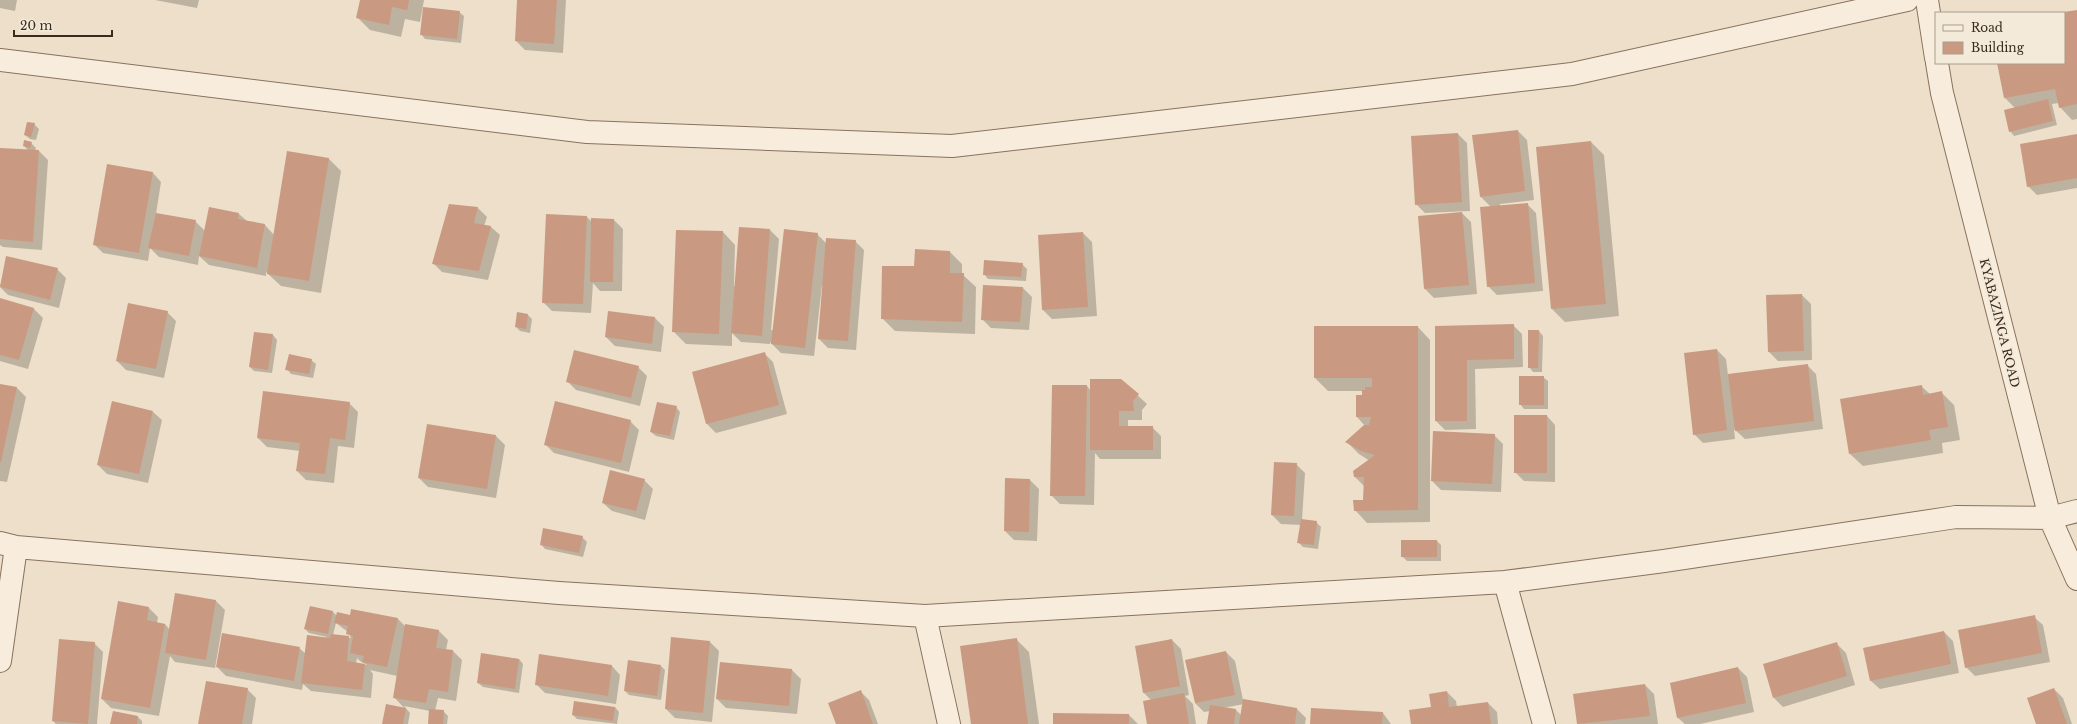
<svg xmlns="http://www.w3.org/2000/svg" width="2077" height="724" viewBox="0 0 2077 724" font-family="'Libre Baskerville',serif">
	<rect width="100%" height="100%" fill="#eddfc9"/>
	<!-- shadow -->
	<path fill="#0003" fill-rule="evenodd" d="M0 0H17L15 11 0 8Z
		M155 0H199L197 8Z
		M361 0H424L420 22 405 19 401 37 370 30 358 18Z
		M518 0H566L563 53 525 50 516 41Z
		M2077 11V119L2072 120 2060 107 2059 103 2052 104 2057 125 2014 136 2010 131 2015 108 2005 98 1998 63H2064V13Z
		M459 12 464 16 461 43 425 39 421 34Z
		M34 124 39 129 36 140 30 139 25 135Z
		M1518 131 1527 140 1534 200 1500 204V206L1527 204 1536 213 1543 291 1497 295 1488 286 1491 207 1481 197Z
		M1458 134 1467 143 1470 211 1425 213 1416 204Z
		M2077 135V188L2037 195 2028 186Z
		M1591 142 1604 155 1619 316 1565 322 1552 309Z
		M31 143 36 148 35 151H39L48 160 42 250 3 247 0 245V149L29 151 24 146Z
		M328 158 341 171 321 293 281 286 266 272V276L209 265 199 256 198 265 159 257 150 248 148 261 103 253 94 244 153 173 161 182 156 214 195 221 205 231 239 214 247 221 265 225 274 235Z
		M478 208 487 217 484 226 491 227 500 235 488 280 442 272 433 263Z
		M1462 213 1471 222 1477 294 1434 298 1425 289Z
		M587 217 592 222 614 220 623 229 622 291H600L593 283 591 313 552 311 543 302Z
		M770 230 779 239 771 330H773L817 234 827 244 855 241 864 250 856 350 828 348 819 339 823 285H822L814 356 781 353 770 342V344L741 342 732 333V346L686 344 673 331 723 232 735 245 734 286H736Z
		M1083 233 1092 242 1097 316 1052 319 1043 310Z
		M950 252 962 264V274L976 287 975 334 895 331 882 318 915 268Z
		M7 257 57 269 66 278 59 308 8 295 0 287Z
		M1022 264 1027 269 1026 281 988 279 984 274Z
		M1023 288 1032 297 1029 330 991 328 982 319Z
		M1802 295 1811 304 1812 360 1778 361 1769 352Z
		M0 299 34 309 43 318 28 369 0 361Z
		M167 312 176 321 164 378 126 370 117 361Z
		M518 313 528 315 532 319 530 333 520 331 516 327Z
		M655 318 664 327 661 352 615 346 606 337Z
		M1513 325 1522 334 1523 367 1475 369 1476 429 1445 430 1436 421V327Z
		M1315 327H1418L1430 340V522L1367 523 1355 510 1364 501 1365 487 1355 477 1370 461 1359 454 1347 442 1365 426 1357 417V396H1363V391H1328L1315 378Z
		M1539 331 1543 336 1542 372H1533L1529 367Z
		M273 335 277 340 272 373 254 371 250 367Z
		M1717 350 1726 359 1728 375 1807 365 1816 374 1823 429 1745 439 1734 429 1735 439 1703 443 1694 434Z
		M764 353 773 362 787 414 716 433 707 424 693 372Z
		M311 360 316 364 313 378 291 374 287 369Z
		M638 367 647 376 640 406 576 390 567 381Z
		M1543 377 1548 381V409H1524L1520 404Z
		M1121 380 1147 404 1142 410V420H1128V427H1152L1161 436V459H1100L1095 453 1094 505 1060 504 1051 495 1087 386 1091 391Z
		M0 385 17 388 26 397 7 482 0 481Z
		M1921 386 1930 394 1941 392 1954 405 1960 440 1942 443 1943 453 1863 466 1850 454Z
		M349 403 358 412 354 448 338 446 334 483 306 480 297 471 300 451 267 447 258 438Z
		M676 407 680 412 674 440 656 436 651 432Z
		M153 412 162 420 148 483 107 474 98 465Z
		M1547 416 1555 425V482L1524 481 1515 472Z
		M630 421 639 430 629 472 554 453 545 444Z
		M1494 435 1503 444 1501 492 1441 490 1432 481Z
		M496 436 505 445 496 498 428 487 419 478Z
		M1275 463 1296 464 1305 473 1302 520 1316 522 1321 527 1318 549 1303 547 1298 542 1301 525 1281 524 1272 515Z
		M644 480 653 489 645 520 612 511 603 503Z
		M1030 480 1039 489 1037 541 1014 540 1005 531Z
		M582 537 587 542 583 557 545 549 541 544Z
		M1437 541 1441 545V561H1407L1402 556Z
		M176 594 216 601 225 610 215 668 175 662 170 656 159 716 111 708 102 699 119 602 149 608 158 617 157 623 165 624 170 630Z
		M310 607 333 612 337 616 398 619 406 627 439 631 448 640 446 650 453 651 462 660 456 701 438 698 435 711H443L448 716 447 724H429L430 711 404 706 410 713 408 724H383L405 709 394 697 397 676 370 670 373 674 371 698 311 691 303 684 302 690 226 676 217 667 299 648 306 654 327 637 309 633 305 629ZM336 623 348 632 351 638 333 635ZM357 658 360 661 367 665 356 664Z
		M2034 617 2043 625 2050 662 1975 676 1966 667Z
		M1944 632 1953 641 1959 673 1880 689 1871 681Z
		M1016 639 1029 652 1039 724H972Z
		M1172 640 1181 649 1189 695 1185 696 1193 704 1196 724H1148L1151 700 1144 693 1136 647Z
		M710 642 719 651 712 722 675 718 666 709Z
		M94 643 103 652 97 724H56L53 721Z
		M1837 644 1846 653 1855 685 1783 707 1774 698Z
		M1226 652 1235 661 1243 700 1297 709 1306 718 1305 724H1208L1210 711 1204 712 1195 703ZM1244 704 1242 716 1236 710 1223 708Z
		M482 655 519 659 523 664 519 693 483 687 478 683Z
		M612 666 620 675 616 704 545 693 536 684Z
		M661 666 665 670 661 700 629 695 625 691Z
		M1738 668 1747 677 1754 712 1700 724H1685L1678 718 1671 683Z
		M792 670 801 679 797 714 726 708 717 699Z
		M1645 685 1654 694 1658 724H1578L1574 695Z
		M247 689 256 698 252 724H199Z
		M2054 689 2063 698 2072 724H2037Z
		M860 691 869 700 878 724H837Z
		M1447 692 1456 701 1457 707 1488 703 1497 712 1498 724H1412Z
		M615 707 619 712 617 724 577 719 573 715Z
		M1383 713 1391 724H1311Z
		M1054 714 1129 715 1138 724H1054Z
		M138 717 142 721V724H111Z"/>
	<!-- building -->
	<path fill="#c99a81" d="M360 0H409L407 10 392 7 389 25 356 18Z
		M517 0H557L554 44 515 41Z
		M423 7 460 11 457 39 420 35Z
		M2077 10V104L2059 108 2055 89 2004 98 1997 63H2064V12Z
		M2048 99 2053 121 2009 132 2004 110Z
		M27 122 35 123 31 137 24 135Z
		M1518 130 1525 191 1480 197 1472 135Z
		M1458 133 1462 202 1415 205 1411 136Z
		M2077 134V178L2027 187 2020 144Z
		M24 140 32 142 30 148 23 146Z
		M1591 141 1606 304 1551 309 1536 147Z
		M0 148 39 150 33 242 0 239Z
		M287 151 329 158 309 281 267 274Z
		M107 164 153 172 139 253 93 245Z
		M1528 203 1535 283 1487 287 1480 207Z
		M449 204 478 207 474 223 491 226 479 271 432 264Z
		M209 207 239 213 238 219 265 224 257 268 199 256Z
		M1462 212 1469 285 1424 289 1418 216Z
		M156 213 196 220 189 256 148 248Z
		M546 214 587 216 583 304 542 303Z
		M591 218 614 219 613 282H590Z
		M739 227 770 229 762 336 731 333Z
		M784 229 818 233 805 348 771 344Z
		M676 230 723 231 719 334 672 332Z
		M1083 232 1088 307 1042 310 1038 235Z
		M826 238 856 240 848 341 818 339Z
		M915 249 950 251V273H964L962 322 881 319 882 266H914Z
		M6 256 58 268 50 300 0 287Z
		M984 260 1023 263 1021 277 983 275Z
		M983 285 1023 287 1020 322 981 320Z
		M1802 294 1804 351 1768 352 1766 295Z
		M0 298 34 308 19 360 0 355Z
		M128 303 168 311 156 369 116 361Z
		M608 311 655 317 652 344 605 337Z
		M517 312 528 314 526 329 515 327Z
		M1514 324V359L1467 360V421H1435V326Z
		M1314 326H1418V510L1354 511 1353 500H1363L1364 477H1354L1353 471 1375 455 1361 451 1345 442 1364 425H1369L1371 417H1356V395H1362V390H1365V387H1372V378H1314Z
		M1528 330H1539L1538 368H1528Z
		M254 332 273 334 268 370 249 367Z
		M1717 349 1727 430 1693 435 1684 353Z
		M574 350 639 366 631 398 566 382Z
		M765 352 779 405 706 424 692 372Z
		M289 354 312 359 309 374 285 370Z
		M1808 364 1814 421 1735 431 1728 374Z
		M1519 376H1544V405H1519Z
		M1090 379H1121L1139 394 1133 401 1134 411H1119V426H1153V450H1090Z
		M0 384 17 387 1 462H0Z
		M1052 385H1087L1085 496H1050Z
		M1922 385 1923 395 1942 391 1948 427 1929 430 1931 440 1849 454 1840 399Z
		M263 391 350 402 345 440 330 438 325 474 296 471 300 443 257 438Z
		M112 401 153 411 139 474 97 465Z
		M555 401 631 420 621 463 544 445Z
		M657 402 677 406 670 436 650 432Z
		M1514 415H1547V473H1514Z
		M427 424 496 435 487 489 418 478Z
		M1433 431 1495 434 1492 484 1431 481Z
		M1274 462 1297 463 1294 516 1271 515Z
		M610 470 645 479 636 511 602 503Z
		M1005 478 1030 479 1029 532 1004 531Z
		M1301 519 1317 521 1314 545 1297 543Z
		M543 528 583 536 579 553 540 545Z
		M1401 540H1437V557H1401Z
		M175 593 216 600 206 660 165 653Z
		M118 601 149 607 147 620 165 624 150 708 101 699Z
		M310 606 333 611 328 634 304 629Z
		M351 609 398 618 387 667 362 662 364 656 350 653 353 636 346 634 348 626 334 623 337 612 350 615Z
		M2035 615 2042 653 1965 668 1958 630Z
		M405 624 439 630 436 648 453 650 448 692 429 689 426 703 393 698Z
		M1944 631 1951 664 1870 681 1863 648Z
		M222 633 300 647 294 681 216 667Z
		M331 634 349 636 347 661 365 664 362 690 301 683 307 635 330 638Z
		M671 637 710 641 703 713 665 709Z
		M1017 638 1028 724H971L960 646Z
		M59 639 95 642 88 724 52 721Z
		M1172 639 1180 686 1143 693 1135 646Z
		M1837 642 1847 676 1773 698 1763 664Z
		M1226 651 1235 695 1195 703 1185 660Z
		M481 653 519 659 515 689 477 683Z
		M539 654 612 665 608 696 535 685Z
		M628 660 661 665 657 696 624 691Z
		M720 662 792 669 789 706 716 699Z
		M1738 667 1746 703 1677 718 1670 683Z
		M206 681 248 688 242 724H198Z
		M1645 684 1650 716 1577 724 1573 694Z
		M2054 688 2067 724H2036L2027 698Z
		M861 690 873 724H836L828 703Z
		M1447 691 1449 707 1488 702 1491 724H1411L1409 710 1431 707 1429 694Z
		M1184 693 1189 724H1147L1143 701Z
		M1243 699 1297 708 1295 724H1239Z
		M574 701 615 707 613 721 572 715Z
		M386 704 406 708 403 724H382Z
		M1210 705 1236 709 1234 724H1207Z
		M1311 708 1383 712 1382 724H1310Z
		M429 709 444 710 443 724H428Z
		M113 711 138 716 137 724H110Z
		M1053 713 1129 714V724H1053Z"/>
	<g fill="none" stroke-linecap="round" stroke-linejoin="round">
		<defs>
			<path id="minor" d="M1927 0 1936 58
				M0 60 587 132 952 146 1572 74 1907 0
				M1937 63 1942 93 2050 518 2077 579
				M0 543 16 547 559 593 925 616 1505 582 1664 561 1956 517 2050 518 2077 511
				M1505 582 1544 724
				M925 616 949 724
				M0 661 16 547"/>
		</defs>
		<!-- minor casing -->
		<use href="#minor" stroke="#88725f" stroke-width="24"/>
		<!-- minor -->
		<use href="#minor" stroke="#f8eddc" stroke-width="22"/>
	</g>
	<g text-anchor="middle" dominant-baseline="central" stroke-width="4" stroke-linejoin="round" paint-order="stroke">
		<!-- street labels -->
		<g font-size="12" fill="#3a2b21" stroke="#f4ead9">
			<text transform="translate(2000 323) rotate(76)">KYABAZINGA ROAD</text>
		</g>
	</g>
	<!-- legend -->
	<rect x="1935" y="12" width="130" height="52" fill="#f4ead9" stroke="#aa9e8f"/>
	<rect x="1943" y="25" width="20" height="6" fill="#f8eddc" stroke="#aa9e8f"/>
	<text x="1971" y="32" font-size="12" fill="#3a2b21">Road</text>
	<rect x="1943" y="42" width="20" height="12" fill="#c99a81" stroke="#aa9e8f"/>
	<text x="1971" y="52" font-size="12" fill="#3a2b21">Building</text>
	<!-- scale -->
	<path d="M14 30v6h98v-6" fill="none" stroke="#3a2b21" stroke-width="2"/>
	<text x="20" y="30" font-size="12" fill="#3a2b21" stroke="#f4ead9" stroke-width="3" paint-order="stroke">20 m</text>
</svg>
